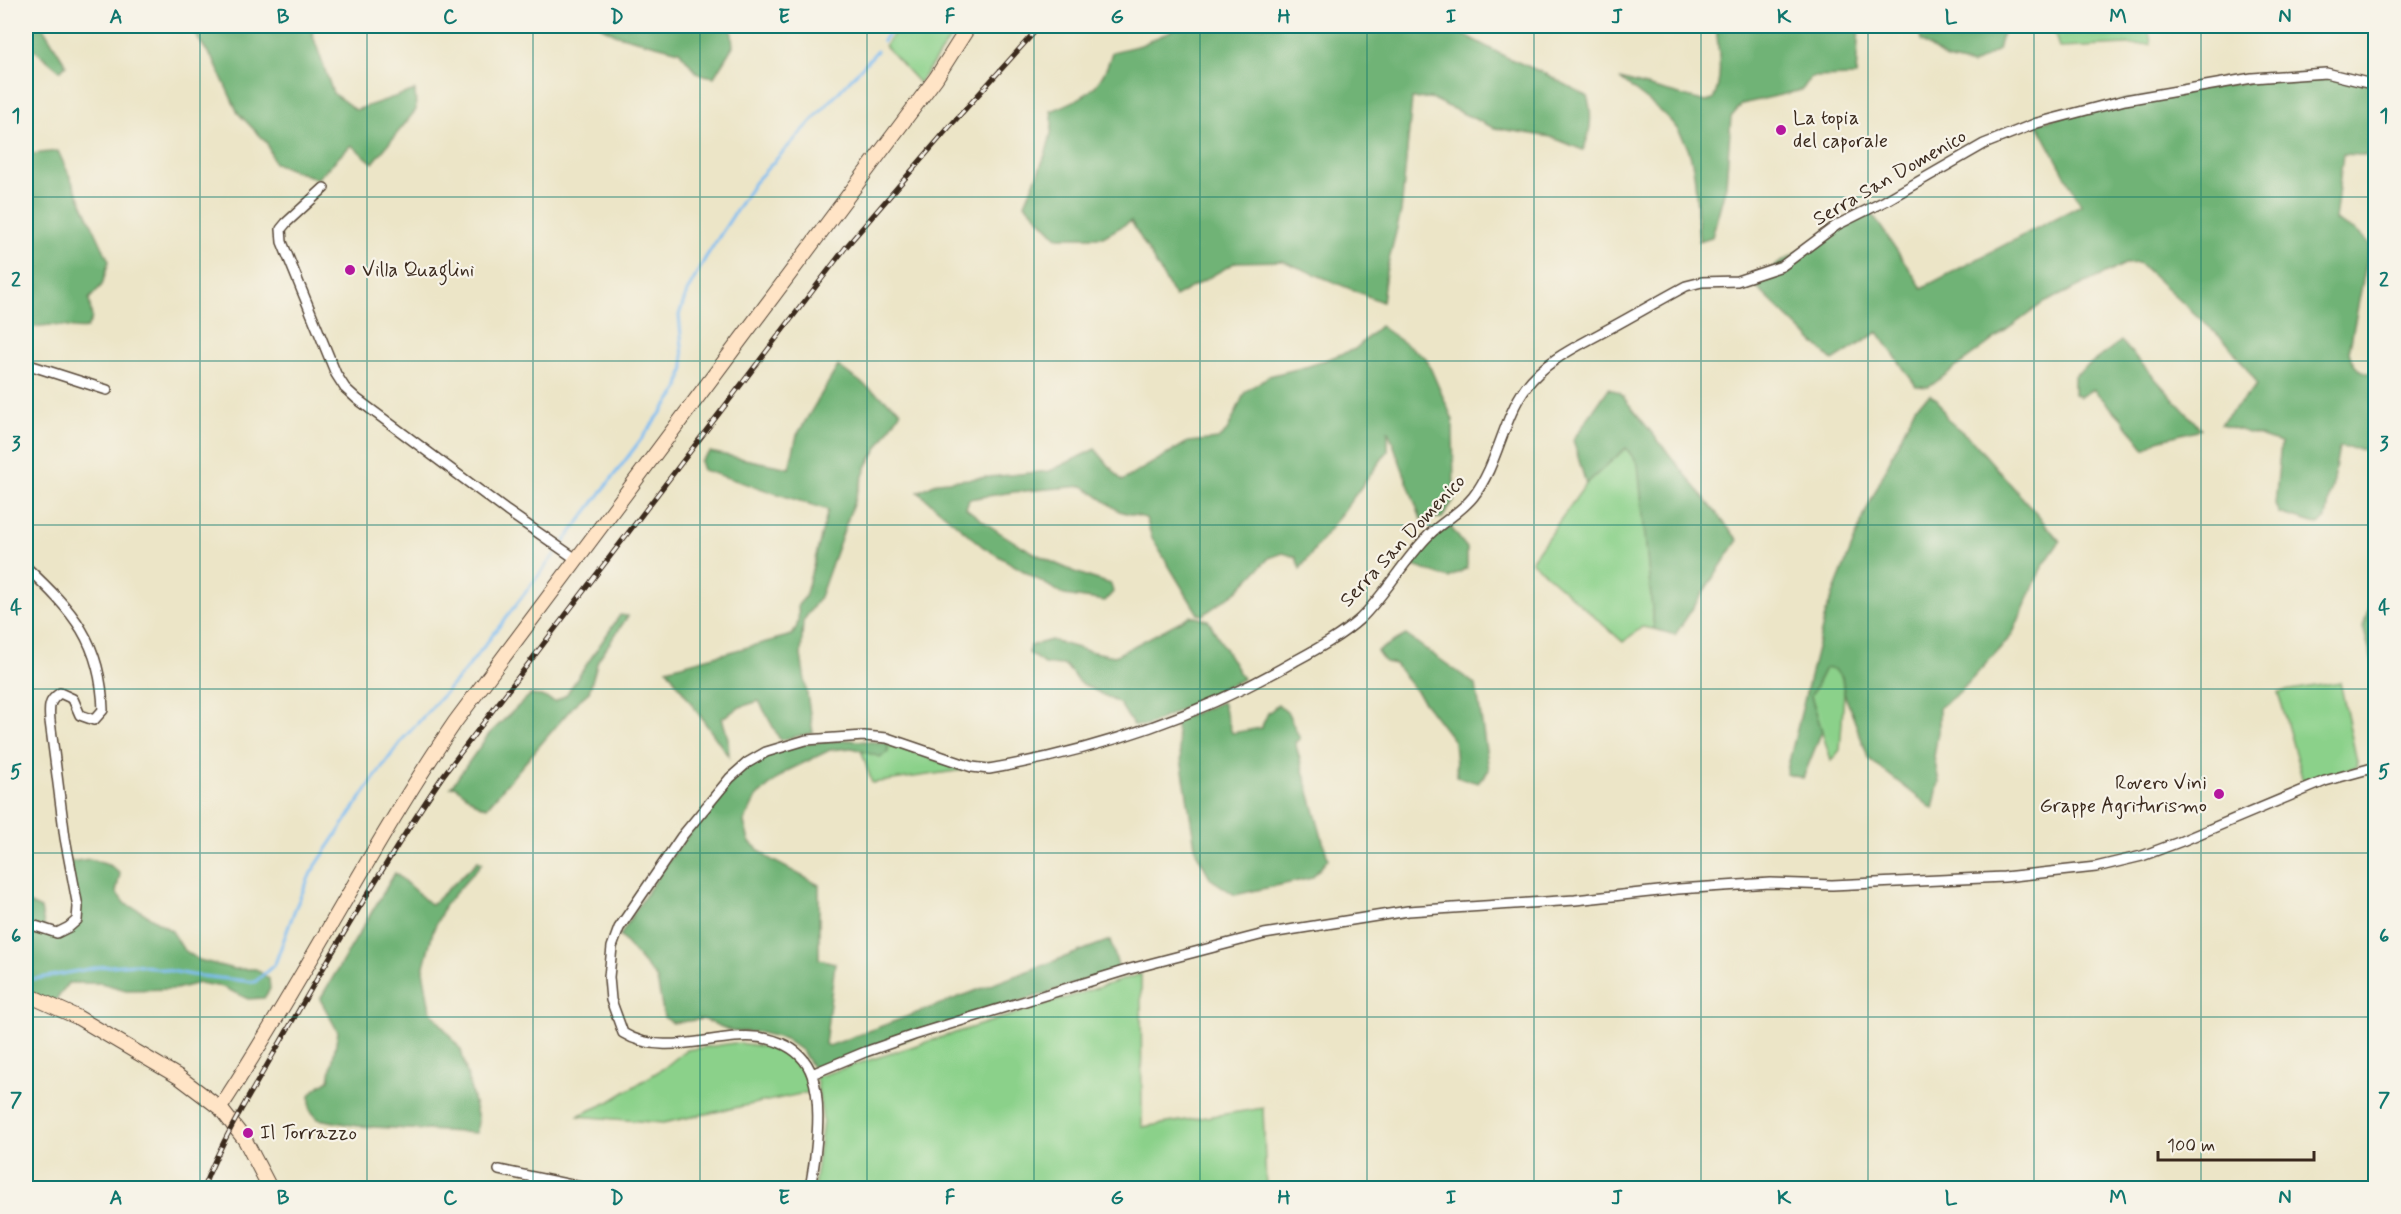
<svg xmlns="http://www.w3.org/2000/svg" width="2401" height="1214" viewBox="0 0 2401 1214" font-family="Mynerve,sans-serif">
	<rect width="100%" height="100%" fill="#f7f3e8"/>
	<filter id="ink" filterUnits="userSpaceOnUse"><feTurbulence type="fractalNoise" baseFrequency=".0167" numOctaves="2"/><feDisplacementMap in="SourceGraphic" scale="12" xChannelSelector="R" yChannelSelector="G"/><feConvolveMatrix kernelMatrix="1 2 1 2 8 2 1 2 1" color-interpolation-filters="sRGB"/></filter>
	<filter id="wash" filterUnits="userSpaceOnUse"><feTurbulence type="fractalNoise" baseFrequency=".008" numOctaves="4" result="noise"/><feDisplacementMap in="SourceGraphic" scale="24" xChannelSelector="R" yChannelSelector="G"/><feGaussianBlur stdDeviation="1.35" result="paint"/><feColorMatrix in="noise" values="0 0 0 0 0 0 0 0 0 0 0 0 0 0 0 0 0 1.4 0 .05"/><feComposite in="paint" operator="in"/></filter>
	<g filter="url(#wash)">
		<rect width="100%" height="100%" fill="#ece5c7"/>
		<!-- green -->
		<path fill="#8bd18a" stroke="#637e54" stroke-width="1.5" d="M898 26H959L919 83 885 46Z
			M2053 26H2148L2151 44 2059 48Z
			M1626 448 1639 464 1654 629 1642 627 1623 642 1531 561 1586 484Z
			M1825 668 1834 669 1842 677 1844 693 1840 750 1831 761 1811 696Z
			M2340 682 2358 766 2304 785 2278 692Z
			M888 743 963 770 872 783 861 750 888 752Z
			M1141 974 1142 1127 1263 1108 1266 1188H814L823 1121 816 1077Z
			M734 1043C771 1047 803 1048 810 1092L663 1123 577 1116 609 1102 664 1068 686 1050Z"/>
		<!-- forest -->
		<path fill="#70b376" stroke="#566e4a" stroke-width="1.5" d="M26 26H42L66 65 60 71 26 43Z
			M181 26H315L312 33 333 93 356 110 415 90 416 110 373 163 351 145 317 179 274 163 267 143 238 113 214 61 194 33Z
			M600 26H731L733 46 714 77 698 74 679 51 617 35Z
			M1175 26H1448L1506 57 1546 74 1587 96C1593 113 1591 133 1583 150L1551 137 1494 128 1430 98 1412 99 1401 212 1386 272 1382 302 1283 261 1236 262 1175 297 1131 221 1103 237H1057L1025 204C1034 181 1058 135 1051 111 1085 98 1102 89 1112 52L1141 45 1173 30Z
			M1716 26H1859L1856 76 1811 77 1802 90 1742 104 1731 117 1726 185 1712 237 1699 241C1696 212 1698 169 1686 144 1674 116 1642 97 1620 79L1706 102 1713 100C1724 78 1718 49 1716 26Z
			M1918 26H2004L1998 50 1972 65 1947 59 1921 41Z
			M2309 73 2370 83 2375 94V156L2343 154 2335 220 2356 231 2370 244 2349 352C2353 368 2359 372 2375 374V451L2339 447 2326 518 2319 525 2279 513 2275 505 2281 443 2220 424 2257 385 2255 380 2229 345 2139 263 2125 264 2042 304 1929 387 1916 386 1878 332 1833 361 1750 281 1833 231 1871 212 1922 288 2081 205 2037 123 2125 100Z
			M58 151 109 261 102 285 89 299 92 318 87 328C77 330 71 327 61 326 49 324 37 326 26 329V158L32 154Z
			M1380 326 1426 358 1453 420 1454 500 1442 518 1421 519 1388 430V451L1300 569 1296 557 1283 553 1269 558 1237 591 1203 615 1198 614 1152 538 1146 518 1119 511 1083 486 1013 492 969 499 966 508C1008 542 1060 570 1111 584L1113 592 1105 601 1064 595 983 547 918 492 938 482 1050 471 1095 449 1122 481 1188 442 1218 439 1227 431 1245 392 1269 376 1309 366 1355 349Z
			M2121 341 2201 429 2158 440 2145 449 2121 418 2093 389 2080 397 2074 394V376Z
			M838 366 901 411 867 465 820 597 803 621 801 655 813 733 780 740 759 701 740 707 722 718 728 738 729 757 667 669 792 635C799 626 799 617 798 605L805 597 828 510 703 470 700 461 710 452 789 468 797 435Z
			M1609 388 1620 393 1738 540 1675 635 1654 629 1638 464 1626 448 1586 484 1573 440Z
			M1930 395 1937 399 1948 420 1973 441 2060 541 2041 569 2012 635 1961 691 1939 708V726L1934 757 1939 782 1933 809 1869 759 1844 693 1842 677 1834 670 1825 668 1811 696 1822 731 1803 778 1786 774 1826 612 1866 511 1915 407Z
			M1448 524 1467 548V568L1449 578 1407 564 1430 539Z
			M2375 572 2376 663H2373L2363 627 2370 603 2369 573Z
			M620 615 628 616 598 660 589 692 576 703 487 807 479 805 455 786 451 787 489 734 530 695 541 696 555 702 566 695Z
			M1190 616 1208 620 1243 679 1147 726 1133 725 1120 704 1079 682 1065 665 1044 664 1029 653 1030 646 1051 640 1088 651 1115 656Z
			M1406 635 1476 685 1489 770 1478 783 1457 777 1454 741 1395 664 1385 662 1377 651Z
			M1222 702 1232 733 1261 728 1268 713 1278 705 1288 713 1300 739 1295 742 1328 859 1312 878 1235 895 1211 879 1196 852 1175 721Z
			M849 740 888 743V752L880 757 852 748 830 750 787 771 757 796 744 822 749 841 768 858 819 885V959L835 963 825 1044 829 1046 1110 940 1119 969 814 1070 802 1051 785 1039 757 1032 731 1031 703 1019 673 1023 664 1017 657 979 620 936C647 890 677 848 710 807 723 792 735 775 751 764 780 744 815 742 849 740Z
			M90 859 111 866 120 874 116 892 125 904 139 910 172 931 183 949 199 960 234 969H256L269 979 270 989 264 998 248 999 223 987 199 983 176 989 126 990 101 983H68L52 1006 26 994V952L33 946 26 939V902L41 909 45 930 57 933 76 920 69 862Z
			M478 861 482 863 445 905 433 931 423 970 430 1010 461 1050 478 1119 477 1133 357 1126 318 1119 310 1110V1095L315 1089 329 1080 338 1032 320 999 395 873 431 905Z"/>
		<g fill="none" stroke-linecap="round" stroke-linejoin="round">
			<!-- stream -->
			<path stroke="#7ebdf2" stroke-width="3" d="M883 41 893 26
				M564 542 678 390 684 367 679 315 687 292 706 257 754 183 877 51
				M26 977 35 979 99 967 135 964 192 975 255 982 275 964 295 909 311 873 375 777 403 739 465 671 555 554"/>
		</g>
	</g>
	<g filter="url(#ink)">
		<g fill="none" stroke-linecap="round" stroke-linejoin="round">
			<defs>
				<path id="street" d="M324 188 286 223 281 229 282 242 336 374 345 388 357 399 507 511 576 559
					M26 364 107 390
					M26 567C73 611 101 642 103 710L94 720 80 715 73 699 60 693C48 701 49 708 50 721L65 838 78 907 77 920 69 927 57 933 26 923
					M812 1074 865 1052 914 1035 1130 969 1264 934 1408 911 1575 900 1678 889 1770 883 1832 885 2004 877 2096 867 2142 856 2182 841 2325 781 2376 767
					M499 1170 586 1188
					M810 1188C816 1156 823 1106 812 1075 801 1043 764 1034 735 1037 698 1040 657 1054 623 1033L611 1000 609 977 612 947 619 928 682 836 730 778 747 763 766 752 806 740 864 736 887 738 972 767 989 769C1097 750 1200 716 1295 661 1317 649 1341 636 1360 619 1386 594 1403 561 1429 535 1442 522 1461 512 1473 497 1498 465 1502 420 1526 387 1545 361 1576 347 1603 332 1631 317 1658 301 1686 286L1702 282 1737 281 1782 266 1837 225 1885 201 1984 144 2037 123 2125 100 2252 78 2326 73 2376 85"/>
				<path id="secondary" d="M26 994 77 1017 179 1077 220 1108 245 1140 270 1188
					M220 1108C303 982 370 847 455 722L936 78 969 26"/>
			</defs>
			<!-- street casing -->
			<use href="#street" stroke="#564637" stroke-width="12"/>
			<!-- secondary casing -->
			<use href="#secondary" stroke="#564637" stroke-width="16"/>
			<!-- street -->
			<use href="#street" stroke="#fff" stroke-width="9"/>
			<!-- secondary -->
			<use href="#secondary" stroke="#ffe4c6" stroke-width="14"/>
			<defs>
				<path id="rail" d="M203 1188C225 1132 259 1080 289 1027 338 942 387 859 442 777L846 247 951 125 1040 26"/>
			</defs>
			<!-- rail casing -->
			<use href="#rail" stroke="#3b2a1e" stroke-width="5"/>
			<!-- rail -->
			<use href="#rail" stroke="#f7f3e8" stroke-width="3" stroke-dasharray="9" stroke-linecap="butt"/>
		</g>
	</g>
	<!-- grid -->
	<path fill="none" stroke="#0f766e" stroke-width="1.5" stroke-opacity="0.55" d="M200 26V1188M367 26V1188M533 26V1188M700 26V1188M867 26V1188M1034 26V1188M1200 26V1188M1367 26V1188M1534 26V1188M1701 26V1188M1868 26V1188M2034 26V1188M2201 26V1188M26 197H2376M26 361H2376M26 525H2376M26 689H2376M26 853H2376M26 1017H2376"/>
	<!-- markers -->
	<g fill="#b5179e" stroke="#f7f3e8" stroke-width="2">
		<circle cx="1781" cy="130" r="6"/>
		<circle cx="350" cy="270" r="6"/>
		<circle cx="2219" cy="794" r="6"/>
		<circle cx="248" cy="1133" r="6"/>
	</g>
	<g text-anchor="middle" dominant-baseline="central" stroke-width="4.5" stroke-linejoin="round" paint-order="stroke">
		<!-- poi labels -->
		<g font-size="20" fill="#3b2a1e" stroke="#f7f3e8" text-anchor="start">
			<text x="1793" y="118">La topia<tspan x="1793" dy="23">del caporale</tspan></text>
			<text x="362" y="270">Villa Quaglini</text>
			<text x="2207" y="783" text-anchor="end">Rovero Vini<tspan x="2207" dy="23">Grappe Agriturismo</tspan></text>
			<text x="260" y="1133">Il Torrazzo</text>
		</g>
		<!-- street labels -->
		<g font-size="20" fill="#3b2a1e" stroke="#f7f3e8">
			<text transform="translate(1890 178) rotate(-30)">Serra San Domenico</text>
			<text transform="translate(1403 541) rotate(-47)">Serra San Domenico</text>
		</g>
	</g>
	<!-- margin -->
	<rect width="2401" height="1214" fill="none" stroke="#f7f3e8" stroke-width="66"/>
	<!-- scale -->
	<path d="M2158 1151v9h156v-9" fill="none" stroke="#3b2a1e" stroke-width="3"/>
	<text x="2167" y="1151" font-size="18" fill="#3b2a1e" stroke="#f7f3e8" stroke-width="4.5" paint-order="stroke">100 m</text>
	<rect x="33" y="33" width="2335" height="1148" fill="none" stroke="#0f766e" stroke-width="2"/>
	<g font-size="20" text-anchor="middle" font-weight="bold" fill="#0f766e">
		<text x="116" y="23">A</text>
		<text x="283" y="23">B</text>
		<text x="450" y="23">C</text>
		<text x="617" y="23">D</text>
		<text x="784" y="23">E</text>
		<text x="950" y="23">F</text>
		<text x="1117" y="23">G</text>
		<text x="1284" y="23">H</text>
		<text x="1451" y="23">I</text>
		<text x="1617" y="23">J</text>
		<text x="1784" y="23">K</text>
		<text x="1951" y="23">L</text>
		<text x="2118" y="23">M</text>
		<text x="2285" y="23">N</text>
		<text x="16" y="122">1</text>
		<text x="2384" y="122">1</text>
		<text x="16" y="286">2</text>
		<text x="2384" y="286">2</text>
		<text x="16" y="450">3</text>
		<text x="2384" y="450">3</text>
		<text x="16" y="614">4</text>
		<text x="2384" y="614">4</text>
		<text x="16" y="778">5</text>
		<text x="2384" y="778">5</text>
		<text x="16" y="942">6</text>
		<text x="2384" y="942">6</text>
		<text x="16" y="1106">7</text>
		<text x="2384" y="1106">7</text>
		<text x="116" y="1204">A</text>
		<text x="283" y="1204">B</text>
		<text x="450" y="1204">C</text>
		<text x="617" y="1204">D</text>
		<text x="784" y="1204">E</text>
		<text x="950" y="1204">F</text>
		<text x="1117" y="1204">G</text>
		<text x="1284" y="1204">H</text>
		<text x="1451" y="1204">I</text>
		<text x="1617" y="1204">J</text>
		<text x="1784" y="1204">K</text>
		<text x="1951" y="1204">L</text>
		<text x="2118" y="1204">M</text>
		<text x="2285" y="1204">N</text>
	</g>
</svg>
